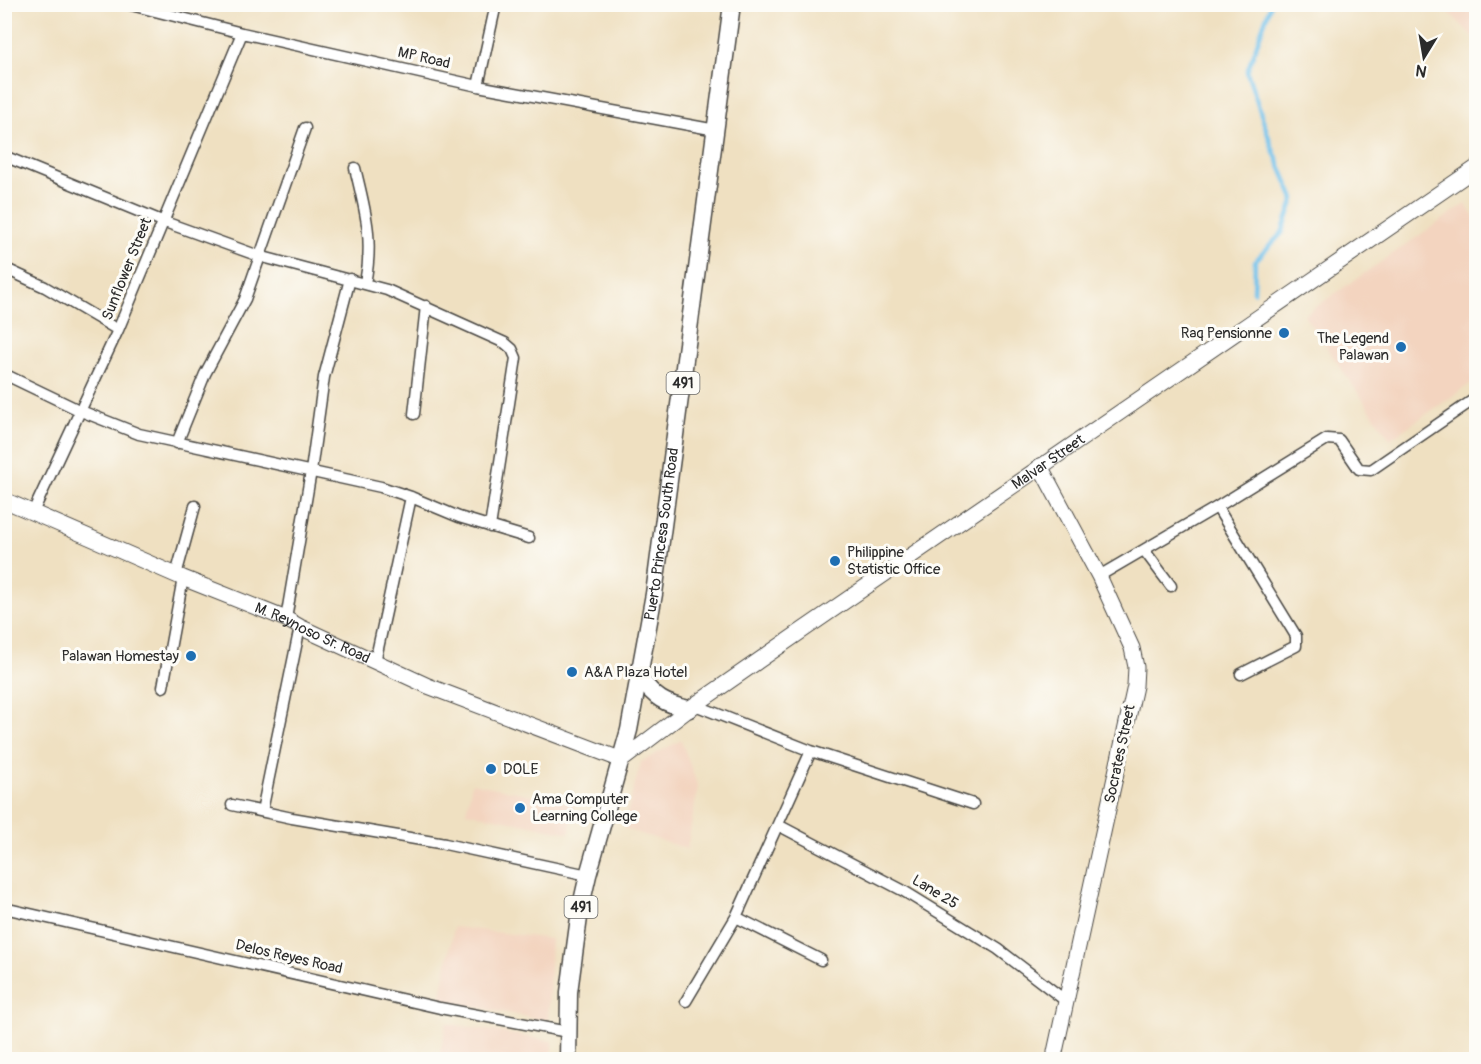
<svg xmlns="http://www.w3.org/2000/svg" width="1481" height="1064" viewBox="0 0 1481 1064" font-family="Pangolin,sans-serif">
	<rect width="100%" height="100%" fill="#fdfcf7"/>
	<filter id="ink" filterUnits="userSpaceOnUse"><feTurbulence type="fractalNoise" baseFrequency=".0167" numOctaves="2"/><feDisplacementMap in="SourceGraphic" scale="12" xChannelSelector="R" yChannelSelector="G"/><feConvolveMatrix kernelMatrix="1 2 1 2 8 2 1 2 1" color-interpolation-filters="sRGB"/></filter>
	<filter id="wash" filterUnits="userSpaceOnUse"><feTurbulence type="fractalNoise" baseFrequency=".008" numOctaves="4" result="noise"/><feDisplacementMap in="SourceGraphic" scale="24" xChannelSelector="R" yChannelSelector="G"/><feGaussianBlur stdDeviation="1.35" result="paint"/><feColorMatrix in="noise" values="0 0 0 0 0 0 0 0 0 0 0 0 0 0 0 0 0 1.4 0 .05"/><feComposite in="paint" operator="in"/></filter>
	<g filter="url(#wash)">
		<rect width="100%" height="100%" fill="#efe0c1"/>
		<!-- built -->
		<path fill="#f3d4bf" d="M1442 5H1476V40Z
			M1465 204 1476 220V380L1390 439 1304 315Z
			M681 740 698 787 687 849 623 828 641 762Z
			M472 783 575 804 569 833 466 812Z
			M454 927 551 939 548 1021 440 1000Z
			M446 1023 552 1041V1059H439Z"/>
		<g fill="none" stroke-linecap="round" stroke-linejoin="round">
			<!-- stream -->
			<path stroke="#6fc1eb" stroke-width="4.5" d="M1254 292 1255 261 1282 233 1294 199 1272 147 1247 72 1271 4"/>
		</g>
	</g>
	<g filter="url(#ink)">
		<g fill="none" stroke-linecap="round" stroke-linejoin="round">
			<defs>
				<path id="street" d="M127 4 242 33 478 86 716 130
					M478 86 496 4
					M4 156 162 221 259 256 387 290 505 343 512 349 516 358 490 527
					M355 168C365 210 374 239 365 283
					M4 268 45 287 118 330
					M4 374 81 411 139 434 381 487 411 497 459 517 529 538
					M414 414 426 306
					M177 443 205 374 245 299 305 128
					M1217 507 1296 636V646L1241 674
					M33 512 118 330 242 33
					M1144 550 1171 586
					M176 575 195 506
					M1099 576 1217 507 1327 439 1339 440 1359 469 1371 470 1476 398
					M286 619 311 471 324 377 350 279
					M375 662 411 497
					M163 687 183 578
					M695 705 811 751 973 804
					M232 805 292 818 445 844 588 875
					M262 811 300 627
					M778 825 902 890 998 949 1066 1001
					M4 908 440 1008 568 1032
					M736 917 821 960
					M686 1001 736 917 811 751"/>
				<g id="secondary">
					<path d="M1040 466 1099 576 1132 648 1136 667 1135 686 1055 1052V1060"/>
					<path id="s1" d="M4 500 183 578 286 619 300 627 428 686 622 760 689 709 800 632 1476 168"/>
				</g>
				<g id="primary">
					<path d="M640 678C655 698 664 704 689 709"/>
					<path id="s2" d="M568 1060 569 992 580 910 588 875 629 730 654 594 732 4"/>
				</g>
			</defs>
			<!-- street casing -->
			<use href="#street" stroke="#484642" stroke-width="13"/>
			<!-- secondary casing -->
			<use href="#secondary" stroke="#484642" stroke-width="17"/>
			<!-- primary casing -->
			<use href="#primary" stroke="#484642" stroke-width="19"/>
			<!-- street -->
			<use href="#street" stroke="#fff" stroke-width="10"/>
			<!-- secondary -->
			<use href="#secondary" stroke="#fff" stroke-width="15"/>
			<!-- primary -->
			<use href="#primary" stroke="#fff" stroke-width="16"/>
		</g>
	</g>
	<!-- markers -->
	<g fill="#1f6fb2" stroke="#fdfcf7" stroke-width="2">
		<circle cx="1284" cy="333" r="6"/>
		<circle cx="1401" cy="347" r="6"/>
		<circle cx="835" cy="561" r="6"/>
		<circle cx="191" cy="656" r="6"/>
		<circle cx="572" cy="672" r="6"/>
		<circle cx="491" cy="769" r="6"/>
		<circle cx="520" cy="808" r="6"/>
	</g>
	<g text-anchor="middle" dominant-baseline="central" stroke-width="6" stroke-linejoin="round" paint-order="stroke">
		<!-- shield labels -->
		<g fill="#fdfcf7" stroke="#6a6a68" stroke-width="1.5">
			<rect x="666.5" y="372" width="33" height="22" rx="4.5"/>
			<rect x="564.5" y="896" width="33" height="22" rx="4.5"/>
		</g>
		<g font-size="14" font-weight="bold" fill="#2b2b2b">
			<text x="683" y="383">491</text>
			<text x="581" y="907">491</text>
		</g>
		<!-- street labels -->
		<g font-size="15" fill="#2b2b2b" stroke="#fdfcf7">
			<text transform="translate(424 58) rotate(13)">MP Road</text>
			<text transform="translate(127 269) rotate(-68)">Sunflower Street</text>
			<text stroke="none"><textPath href="#s1" startOffset="1191">Malvar Street</textPath></text>
			<text stroke="none"><textPath href="#s2" startOffset="536">Puerto Princesa South Road</textPath></text>
			<text stroke="none"><textPath href="#s1" startOffset="336">M. Reynoso Sr. Road</textPath></text>
			<text transform="translate(1120 754) rotate(-78)">Socrates Street</text>
			<text transform="translate(935 892) rotate(31)">Lane 25</text>
			<text transform="translate(289 957) rotate(13)">Delos Reyes Road</text>
		</g>
		<!-- poi labels -->
		<g font-size="15" fill="#2b2b2b" stroke="#fdfcf7" text-anchor="start">
			<text x="1272" y="333" text-anchor="end">Raq Pensionne</text>
			<text x="1389" y="338" text-anchor="end">The Legend<tspan x="1389" dy="17">Palawan</tspan></text>
			<text x="847" y="552">Philippine<tspan x="847" dy="17">Statistic Office</tspan></text>
			<text x="179" y="656" text-anchor="end">Palawan Homestay</text>
			<text x="584" y="672">A&amp;A Plaza Hotel</text>
			<text x="503" y="769">DOLE</text>
			<text x="532" y="799">Ama Computer<tspan x="532" dy="17">Learning College</tspan></text>
		</g>
	</g>
	<!-- margin -->
	<rect width="1481" height="1064" fill="none" stroke="#fdfcf7" stroke-width="24"/>
	<!-- north arrow -->
	<g transform="translate(1424 57) rotate(191)" stroke="#fdfcf7" stroke-width="4.5" paint-order="stroke">
	<path d="M0-4.5L10 22L0 15L-10 22Z" fill="#2b2b2b"/>
	<text y="-9" font-size="16" font-weight="bold" text-anchor="middle" fill="#2b2b2b">N</text>
	</g>
</svg>
